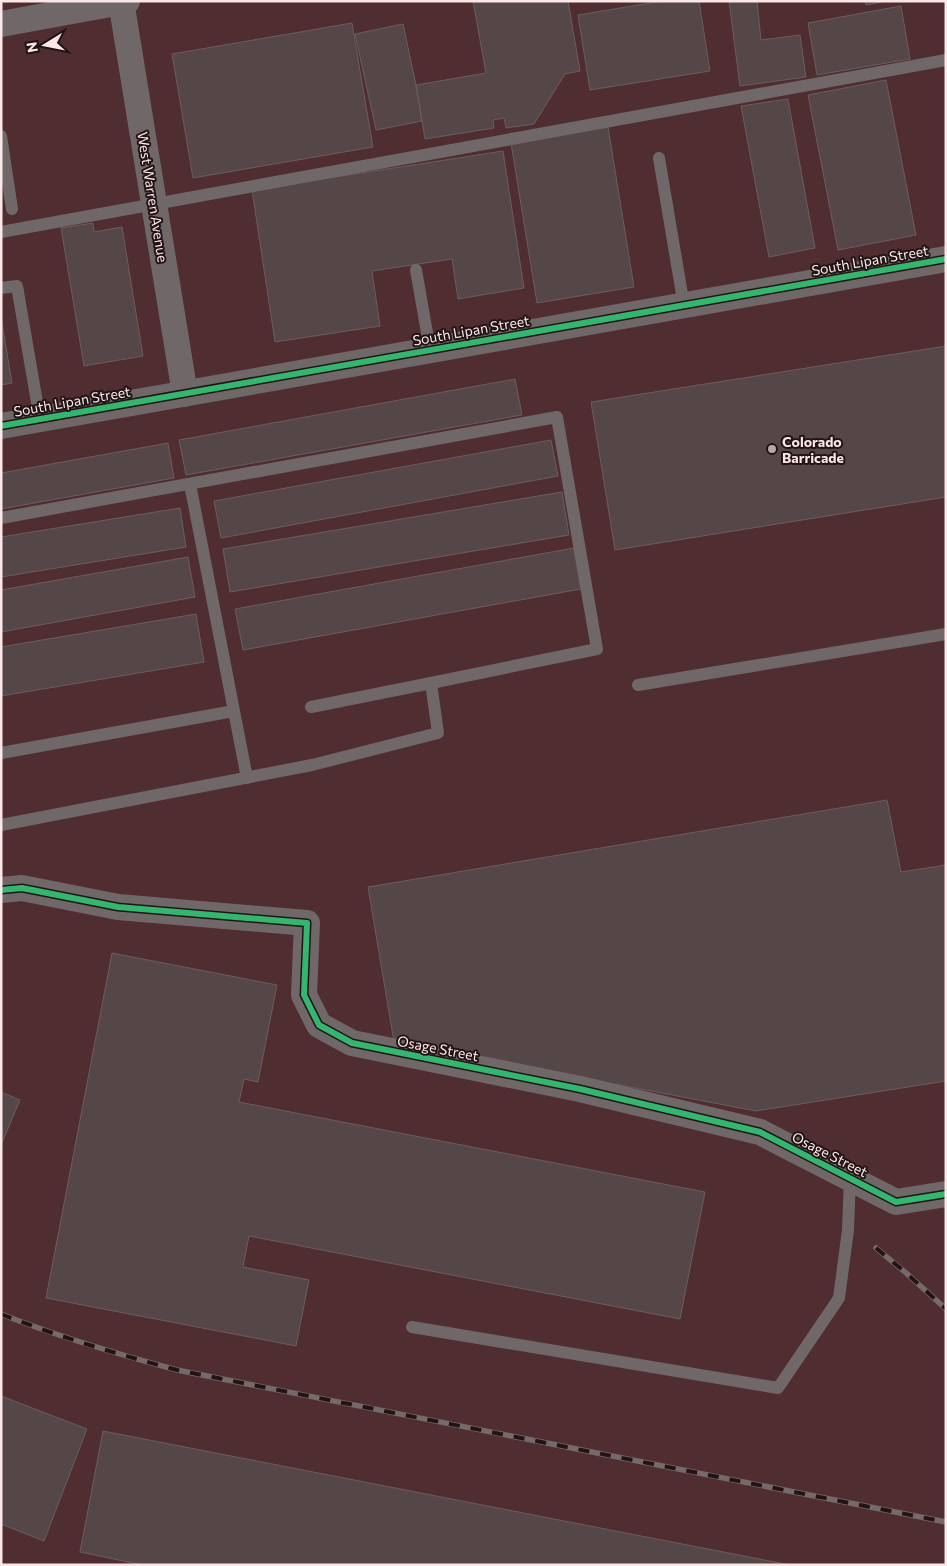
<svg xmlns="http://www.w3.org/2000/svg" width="947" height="1566" viewBox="0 0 947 1566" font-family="Commissioner,sans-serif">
	<rect width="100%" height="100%" fill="#3e2d2f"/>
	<!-- built -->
	<path fill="#4f2d30" d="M1 1H946V1565H1Z"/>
	<!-- building -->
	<path fill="#554748" stroke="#6b5d5e" d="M473 1H568L580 71 565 74 534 124 506 128 504 118 493 120 494 128 425 139 416 85 486 73Z
		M662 1H699L710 71 590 90 578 15Z
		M729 1H757L761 40 800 35 806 77 740 86Z
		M865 1H887L866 5Z
		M901 6 910 59 817 75 808 23Z
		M352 23 373 147 193 178 172 54Z
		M403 24 416 85 422 121 376 130 355 34Z
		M886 80 916 235 838 250 808 95Z
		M788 99 815 248 769 257 741 106Z
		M608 127 634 287 537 303 511 143Z
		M503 151 524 288 458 299 452 259 372 271 380 326 275 342 252 190Z
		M93 223 94 232 122 227 143 356 84 366 61 228Z
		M1 317 12 383 1 385Z
		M946 346V497L615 550 591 402Z
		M515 379 522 415 186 475 179 440Z
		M551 440 558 476 221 538 214 501Z
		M168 443 174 478 1 509V473Z
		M562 492 569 535 230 592 223 549Z
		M180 508 186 547 1 577V537Z
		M574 548 581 589 243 650 235 609Z
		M188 557 195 597 1 632V590Z
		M196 614 204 662 1 696V647Z
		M887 800 901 872 946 865V1081L756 1111 394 1042 368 887Z
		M112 953 277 985 258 1082 244 1079 239 1102 705 1192 680 1319 249 1236 243 1267 309 1280 296 1346 46 1298Z
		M1 1092 20 1100 1 1145Z
		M1 1396 87 1429 44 1541 1 1524Z
		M103 1431 790 1565H143L80 1552Z"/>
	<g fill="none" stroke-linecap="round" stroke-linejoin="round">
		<!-- service -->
		<path stroke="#706868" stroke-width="12" d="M1 136 12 209
			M659 158 684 306
			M1 232 946 60
			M416 270 430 350
			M1 288 17 286 40 420
			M1 518 557 417 597 649 431 683 438 733 312 765 1 825
			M638 685 946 634
			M311 707 431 683
			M234 711 247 778
			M1 753 234 711 190 484
			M412 1327 778 1388 839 1298 848 1230 850 1178"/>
		<!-- minor -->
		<path stroke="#706868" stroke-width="26" d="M121 1 185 394
			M1 24 127 1
			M1 426 946 259
			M1 890 22 888 118 907 307 923 304 995 319 1025 352 1043 580 1089 760 1132 896 1202 946 1194"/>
		<defs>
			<path id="rail" d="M876 1248 905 1272 946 1309
				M1 1314C59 1337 117 1354 177 1370L946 1522"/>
		</defs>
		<!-- rail casing -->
		<use href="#rail" stroke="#75696a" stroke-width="5.5"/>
		<!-- rail -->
		<use href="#rail" stroke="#221415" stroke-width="4" stroke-dasharray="11" stroke-linecap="butt"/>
		<defs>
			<path id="cycleway" d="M1 426 946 259
				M1 890 22 888 118 907 307 923 304 995 319 1025 352 1043 580 1089 760 1132 896 1202 946 1194"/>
		</defs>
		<!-- cycleway casing -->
		<use href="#cycleway" stroke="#221415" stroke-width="9"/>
		<!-- cycleway -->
		<use href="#cycleway" stroke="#33b770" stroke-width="6"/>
	</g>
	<!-- markers -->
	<circle fill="#b9a6a7" stroke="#221415" stroke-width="2" cx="772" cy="449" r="5"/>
	<g text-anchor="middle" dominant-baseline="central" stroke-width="4" stroke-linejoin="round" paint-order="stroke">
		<!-- street labels -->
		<g font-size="14" fill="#fbe7e8" stroke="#221415">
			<text transform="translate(153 197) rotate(81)">West Warren Avenue</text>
			<text transform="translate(870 260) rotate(-10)">South Lipan Street</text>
			<text transform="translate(471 330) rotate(-10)">South Lipan Street</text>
			<text transform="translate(72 401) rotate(-10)">South Lipan Street</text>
			<text transform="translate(438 1048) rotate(11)">Osage Street</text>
			<text transform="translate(830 1154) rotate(27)">Osage Street</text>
		</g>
		<!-- poi labels -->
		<g font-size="14" font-weight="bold" fill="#fbe7e8" stroke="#221415" text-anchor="start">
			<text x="782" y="441">Colorado<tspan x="782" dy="16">Barricade</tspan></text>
		</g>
	</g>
	<!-- border -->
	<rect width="947" height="1566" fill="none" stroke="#fbe7e8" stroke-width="5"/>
	<!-- north arrow -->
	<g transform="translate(45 45) rotate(260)" stroke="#221415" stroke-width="4" paint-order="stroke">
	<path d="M0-4L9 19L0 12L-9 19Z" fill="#fbe7e8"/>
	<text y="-8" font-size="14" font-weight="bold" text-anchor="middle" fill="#fbe7e8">N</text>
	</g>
</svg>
